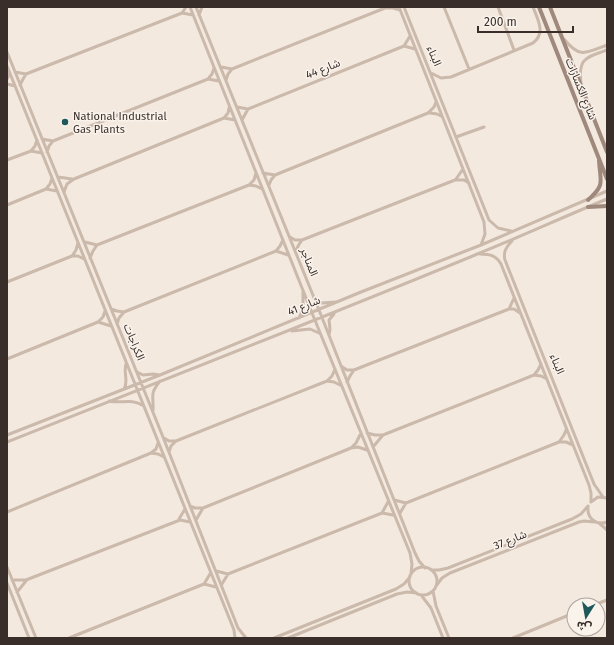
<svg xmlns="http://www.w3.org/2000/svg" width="614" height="645" viewBox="0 0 614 645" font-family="'Fira Sans','Noto Sans Arabic',sans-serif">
	<rect width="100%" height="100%" fill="#f3e9df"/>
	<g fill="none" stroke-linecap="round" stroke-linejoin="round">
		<!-- street -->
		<path stroke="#cbb9ab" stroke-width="3" d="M190 7 312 313 410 553 412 564 411 574
			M196 7 319 310 415 553 419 561 425 568
			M399 7 484 222 485 234 481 245
			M404 7 489 220 498 228 511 231
			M444 7 469 69
			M498 7 514 50
			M182 13 186 7
			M199 15 202 7
			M564 39C580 59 586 53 607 45
			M404 46 410 36
			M7 52 163 437 238 628 246 638
			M7 66 234 630 235 638
			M221 67 232 69 385 8H393L400 10
			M15 72 26 74 182 13 193 15
			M431 73 441 78 451 77 533 43C546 33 538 20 533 7
			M7 79 10 73
			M208 79 212 74 214 68
			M226 80 228 74 232 69
			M7 84 15 86
			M581 84C578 58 585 58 607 50
			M20 85 23 79 26 74
			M237 107 248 109 404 46 415 49
			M430 113 437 114 441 116
			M224 118 228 113 229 108
			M242 120 248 109
			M456 137 484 127
			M42 139 53 141 208 79 219 81
			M31 151 35 146 37 140
			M47 152 49 146 53 141
			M7 160 31 151 42 153
			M263 173 275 175 428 113 434 107 436 102
			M58 177 72 179
			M456 179 463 169
			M249 185 254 180 256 173
			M269 185 271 180 275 175
			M46 189 50 184 52 178
			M64 192 67 184 74 179 224 118 235 120
			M7 205 46 189 57 191
			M290 237 295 240H302L455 180H464L469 183
			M512 241C506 247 503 252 505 260L594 484 603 497
			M85 242 97 245 249 185 256 186 262 189
			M276 251 288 255
			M296 252 298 246 302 240
			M480 254C489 254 496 255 501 264L589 485 591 493V502
			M72 256 76 250 78 243
			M90 258 93 251 97 245
			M7 282 72 256H78L84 259
			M316 299 322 303 336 302
			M111 309 117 311 124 312 276 251 280 246 283 240
			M509 309 514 298
			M299 318 303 309V291
			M98 322 111 326
			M117 324 119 318 124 312
			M292 331 310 329 319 333
			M329 335 330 329 329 320 334 314
			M7 359 98 322 103 317 105 311
			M341 366 347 370H354
			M137 372 143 375 153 374 160 375
			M534 375 538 370 541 364
			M327 381 334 382 340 385
			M347 382 350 376 354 370 509 309H514L520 313
			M124 389C129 381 123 373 126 364
			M109 401C121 404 131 398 142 405
			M153 411C154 395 149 395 160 381
			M367 433 375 435H383L534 375 541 376 547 379
			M7 435 160 375 361 292 481 245 607 191
			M164 438 169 441H176
			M7 442C163 380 320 319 475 255 520 237 563 217 607 199
			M559 442 564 435 566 430
			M373 447 383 435
			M351 448 356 443 360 435
			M169 452 171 446 176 441 327 381 332 376 335 369
			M151 453 158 454 164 457
			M394 500 406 503 559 442H566L573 445
			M591 502 598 497 607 498
			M190 506 195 508H203L351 448 358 447 367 450
			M588 507C587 518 596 526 607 522
			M7 512 151 453 156 449 158 443
			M382 513 388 502
			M400 513 406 503
			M180 520 179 519 185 509
			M196 520 203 508
			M599 523 607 530
			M7 567 36 638
			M409 581a14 14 0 1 1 28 0a14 14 0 1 1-28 0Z
			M431 570H439L448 568 572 519 581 514 588 506
			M216 571 228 574 382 513 393 515
			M12 580H26L180 520 190 522
			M7 583 29 638
			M204 584 210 574
			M222 584 228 574
			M436 586 442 578 450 573 579 522 584 521 595 522
			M433 591 436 606 449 638
			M17 592 26 581
			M421 595 431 608 443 638
			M594 605 607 600
			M69 638 204 584 216 587
			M274 638 396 589 404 584 410 577
			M288 638 397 594 407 592 417 593
			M513 638 574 613"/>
		<!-- secondary -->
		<path stroke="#9f887c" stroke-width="4" d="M539 7 607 179
			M550 7 607 152
			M588 200C606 184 600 182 599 160
			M588 207 607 206"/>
	</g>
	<!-- markers -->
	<circle fill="#1f585b" stroke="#faf3ec" stroke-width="1.5" cx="65" cy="122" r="4"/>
	<g text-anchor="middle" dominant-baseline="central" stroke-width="3" stroke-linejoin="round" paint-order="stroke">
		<!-- street labels -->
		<g font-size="11" fill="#392e2a" stroke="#faf3ec">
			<text transform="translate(434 56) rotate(68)">البناء</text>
			<text transform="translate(323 69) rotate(-22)">شارع 44</text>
			<text transform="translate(581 89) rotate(68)">شارع الكسارات</text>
			<text transform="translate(309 262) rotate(68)">المناجر</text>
			<text transform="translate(304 306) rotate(-22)">شارع 41</text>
			<text transform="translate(134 342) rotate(68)">الكراجات</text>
			<text transform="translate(557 364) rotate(68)">البناء</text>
			<text transform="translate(510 540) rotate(-22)">شارع 37</text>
		</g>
		<!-- poi labels -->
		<g font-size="11" fill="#392e2a" stroke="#faf3ec" text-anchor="start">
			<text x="73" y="116">National Industrial<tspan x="73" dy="13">Gas Plants</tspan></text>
		</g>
	</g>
	<!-- border -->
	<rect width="614" height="645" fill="none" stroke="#392e2a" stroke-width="16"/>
	<!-- north arrow -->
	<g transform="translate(586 617) rotate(191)"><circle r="19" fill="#faf3ec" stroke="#ada49e"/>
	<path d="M0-3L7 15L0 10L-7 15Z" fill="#1f585b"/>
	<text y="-6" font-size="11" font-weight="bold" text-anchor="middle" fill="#392e2a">ش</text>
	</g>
	<!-- scale -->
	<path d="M478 26v6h95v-6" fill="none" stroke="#392e2a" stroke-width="2"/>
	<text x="484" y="26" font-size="12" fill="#392e2a" stroke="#faf3ec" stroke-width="3" paint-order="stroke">200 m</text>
</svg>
